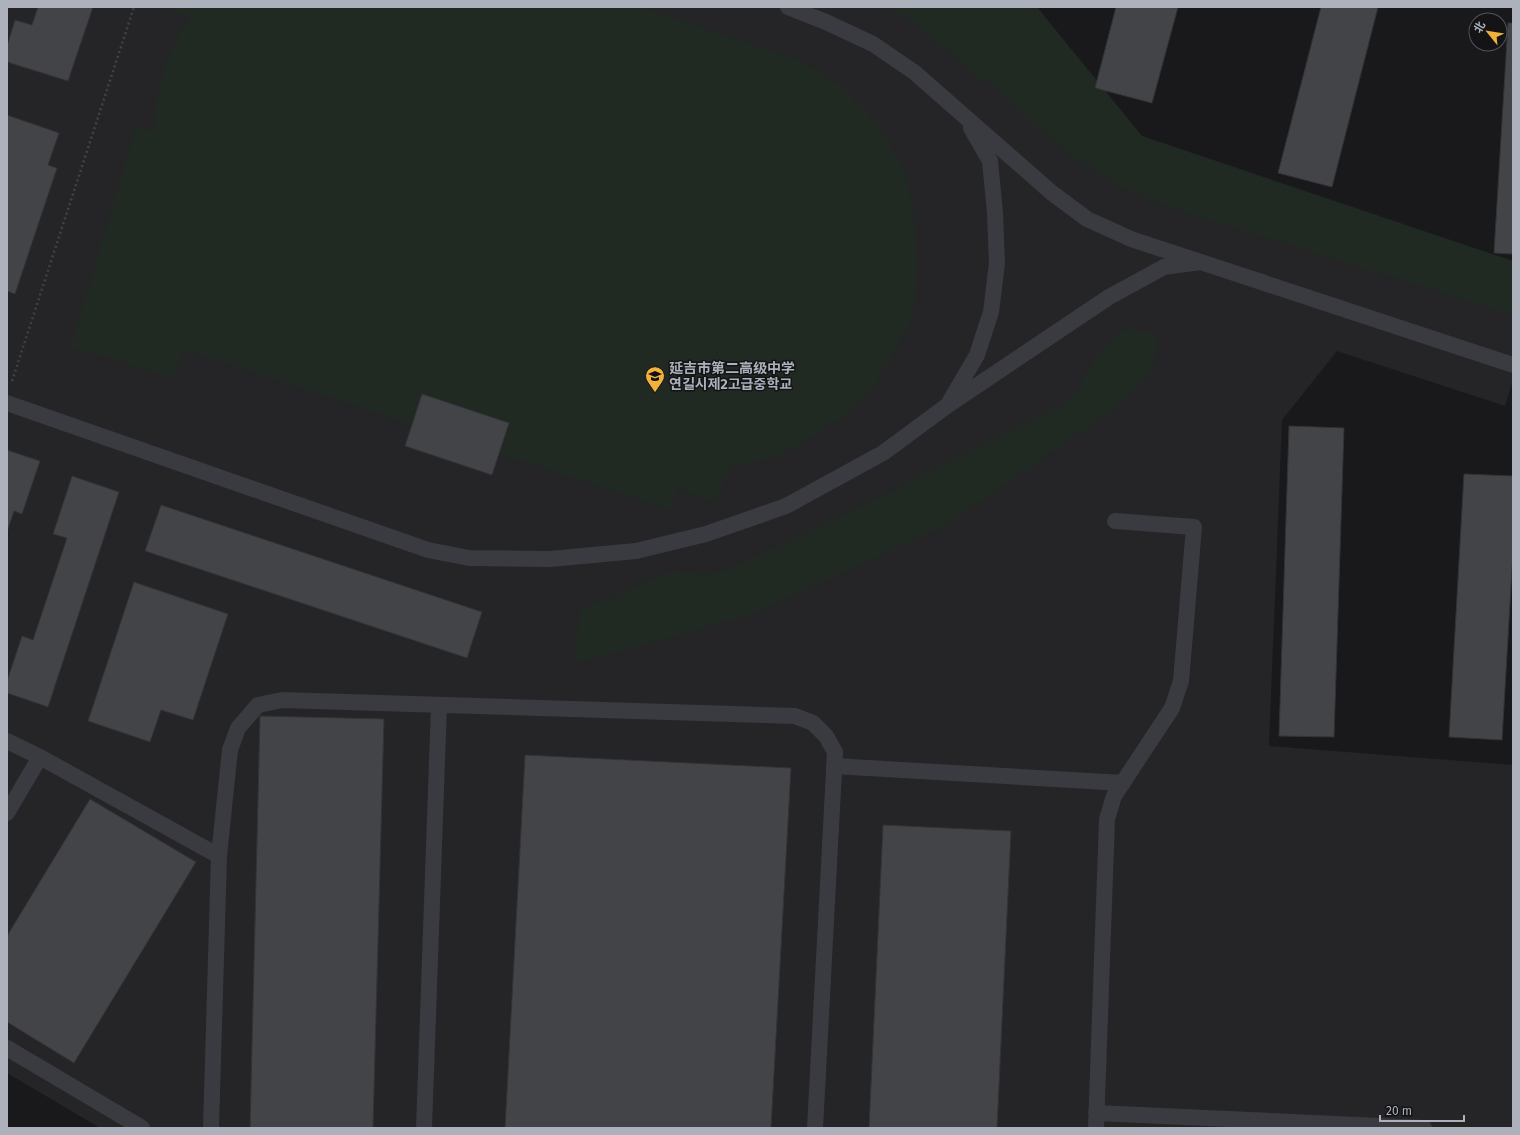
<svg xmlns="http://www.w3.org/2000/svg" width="1520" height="1135" viewBox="0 0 1520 1135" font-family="'Fira Sans','Noto Sans SC','Noto Sans KR',sans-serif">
	<rect width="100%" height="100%" fill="#19191b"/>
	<!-- built -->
	<path fill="#252528" d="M7 7H1013L1140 177 1513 307V380L1505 406 1337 351 1282 420 1269 746 1513 765V1128H100L7 1073Z"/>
	<!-- green -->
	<path fill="#212a22" d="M165 7H643L801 61 841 86 879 127 904 170 914 214 918 264 913 316 887 365 866 396 844 416 813 437 780 456 731 466 715 502 679 489 670 510 183 349 173 378 71 347 136 127 153 132 156 103 167 60 187 21 191 16Z
		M892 7H1037L1142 136 1513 261V315L1230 226 1160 205 1116 184 1065 152 1015 105Z
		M1125 329 1155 332 1159 346 1150 374 1120 405 945 526 750 615 574 664 580 610 672 571 708 574 729 569 900 488H896L1062 405 1082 383 1096 359 1109 342Z"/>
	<!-- building -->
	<path fill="#434448" stroke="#333337" d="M38 7H93L68 81 7 62V46L15 20 32 25Z
		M1116 7H1178L1152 103 1095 88Z
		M1321 7H1378L1332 187 1278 173Z
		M1508 23H1513V254L1494 253Z
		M7 115 59 133 48 165 57 168 15 294 7 291Z
		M422 394 509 423 492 475 405 446Z
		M1289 426 1344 428 1334 737 1279 736Z
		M7 450 40 461 22 514 14 511 7 532Z
		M1464 474 1513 476V551L1502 740 1449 737Z
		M72 476 119 492 48 707 7 693V681L22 636 33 640 67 538 53 534Z
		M161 505 482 612 467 658 145 551Z
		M134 582 228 614 193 720 161 710 150 742 88 721Z
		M260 716 384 719 373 1128H250Z
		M525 755 791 768 771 1128H505Z
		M90 799 196 862 74 1063 7 1022V936Z
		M883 825 1011 831 997 1128H869Z"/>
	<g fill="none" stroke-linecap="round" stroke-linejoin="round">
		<!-- path -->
		<path stroke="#404247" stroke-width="2.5" stroke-dasharray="2 3" stroke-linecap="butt" d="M12 381 134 7"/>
		<!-- lane -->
		<path stroke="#3a3b40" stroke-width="16" d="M788 7 826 22 873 44 914 72 1052 193 1087 219 1131 239 1513 365
			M950 401 977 355 991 312 997 263 995 213 990 161 971 128
			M7 403 428 550 469 558 550 559 636 551 706 534 786 506 883 453 948 405 1109 297 1164 267 1200 262
			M7 741 40 757 219 856
			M834 766 1123 783
			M7 813 40 757
			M7 1048 142 1128
			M1096 1113 1424 1128
			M211 1128 219 856 230 750 238 728 258 705 282 700 795 716 813 723 826 736 835 752 815 1128
			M424 1128 439 705
			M1096 1128 1107 819 1114 796 1172 708 1181 681 1194 527 1115 521"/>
	</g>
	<!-- icons -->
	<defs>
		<symbol id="school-pin" viewBox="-11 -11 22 30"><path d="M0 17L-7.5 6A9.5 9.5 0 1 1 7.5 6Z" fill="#f0b13d" stroke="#141416"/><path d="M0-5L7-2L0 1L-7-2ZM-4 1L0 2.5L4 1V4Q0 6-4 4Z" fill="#111"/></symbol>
	</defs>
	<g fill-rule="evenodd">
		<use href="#school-pin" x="644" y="365" width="22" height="30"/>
	</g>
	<g text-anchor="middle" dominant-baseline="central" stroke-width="3" stroke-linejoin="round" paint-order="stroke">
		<!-- poi labels -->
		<g font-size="14" font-weight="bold" fill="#acb1bb" stroke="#141416" text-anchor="start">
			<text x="669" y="368">延吉市第二高级中学<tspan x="669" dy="16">연길시제2고급중학교</tspan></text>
		</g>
	</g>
	<!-- border -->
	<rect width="1520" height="1135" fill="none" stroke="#acb1bb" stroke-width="16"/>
	<!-- north arrow -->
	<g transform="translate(1488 32) rotate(300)"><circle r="19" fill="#141416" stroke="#515358"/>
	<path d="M0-3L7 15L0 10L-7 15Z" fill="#f0b13d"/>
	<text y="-6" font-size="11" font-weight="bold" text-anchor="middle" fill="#acb1bb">北</text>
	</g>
	<!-- scale -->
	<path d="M1380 1115v6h84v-6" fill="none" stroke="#acb1bb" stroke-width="2"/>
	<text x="1386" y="1115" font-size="12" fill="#acb1bb" stroke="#141416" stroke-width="3" paint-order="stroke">20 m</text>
</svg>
